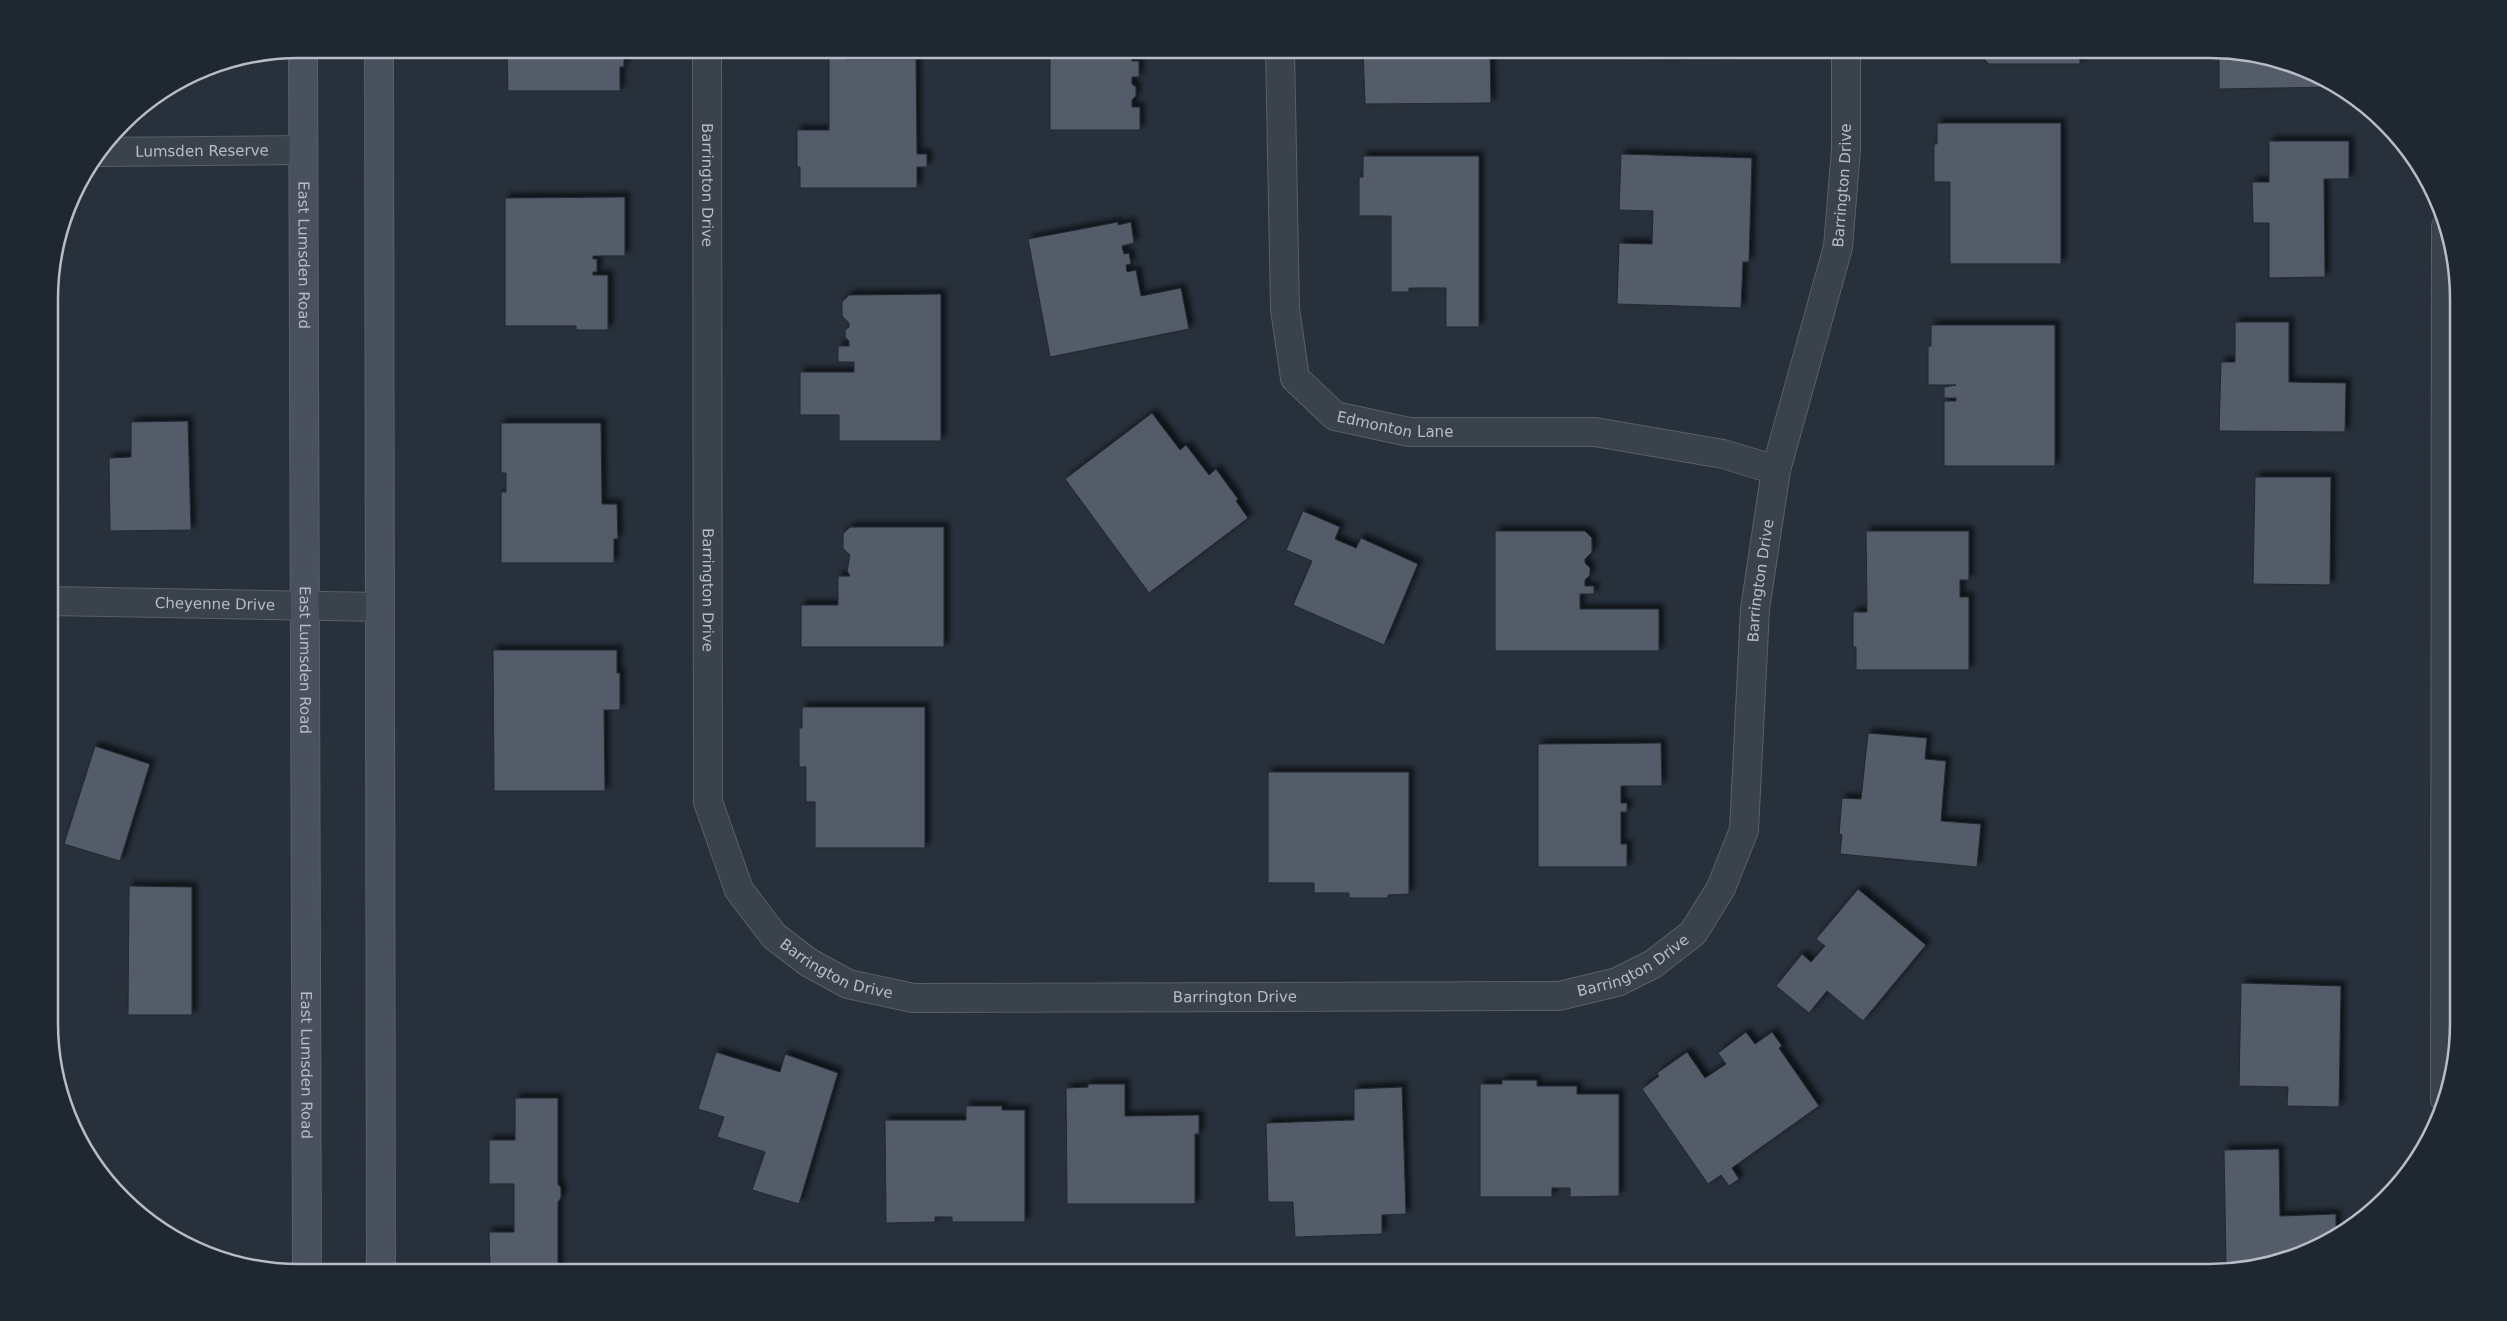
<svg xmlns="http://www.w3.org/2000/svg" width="2507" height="1321" viewBox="0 0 2507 1321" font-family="'DejaVu Sans',sans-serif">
	<defs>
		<filter id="shadow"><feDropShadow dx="4.5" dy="-4.5" stdDeviation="2.5" flood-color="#0009"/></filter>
	</defs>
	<rect width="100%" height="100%" fill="#27303b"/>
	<!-- building -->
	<path fill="#525b68" stroke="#212932" filter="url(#shadow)" d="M507 49H624V67H620V91H508Z
		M1050 49H1132V61H1139V77H1132V84L1136 87V96L1132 100V107H1140V130H1050Z
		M1363 49H1490L1491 103 1365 104Z
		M1624 49H1737V59L1624 60Z
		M1982 49H2080V64H1989L1982 57Z
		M2219 50 2273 57 2319 75 2337 87 2219 89Z
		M829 56H846V59H916L917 154H927V167H917V188H800V167H797V130H829Z
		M1937 123H2061V264H1950V182H1934V144H1937Z
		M2269 141H2349V179H2324L2325 277 2269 278V223H2253L2252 182H2269Z
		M1621 154 1752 158 1749 262H1743L1741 308 1617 304 1619 243 1652 244 1653 211 1619 210Z
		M1363 156H1479V327H1446V288H1409V292H1391V216H1359V177H1363Z
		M625 197V256H593V259H597V272H593V275H608V330H576V326H505V198Z
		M1118 222V225L1131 222 1134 243 1122 246 1124 254 1129 253 1131 264 1126 265 1127 272 1136 270 1141 296 1181 288 1189 329 1050 357 1028 239Z
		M941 294V441H839V415H800V372H854V362H838V346H849V341L845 337V330L849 327V323L842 316V302L849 295Z
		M2235 322H2289V382L2346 383 2345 432 2219 431 2221 362H2235Z
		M1931 325H2055V466H1944V401H1956V398H1944V387L1956 385H1928V346H1931Z
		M1152 413 1180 450 1186 445 1209 475 1216 469 1238 499 1236 501 1248 518 1149 593 1065 479Z
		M188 421 191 530 110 531 109 458 131 457V422Z
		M501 423H601L602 504H617L618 539H614V563H501V492H506V473H501Z
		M2255 477H2331L2330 585 2253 584Z
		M1303 511 1340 527 1335 539 1356 548 1361 538 1418 564 1384 645 1293 605 1312 561 1286 550Z
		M850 527H944V647H801V605H838V576H850L847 571 850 555 843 548V534Z
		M1495 531H1585L1592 538V552L1585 559V563L1590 568V575L1585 580V586H1594V594H1580V609H1659V651H1495Z
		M1866 531H1969V580H1960V597H1969V670H1856V647H1853V612H1867Z
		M493 650H617V673H620V710H604L605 791H494Z
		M802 707H925V848H815V802H806V767H799V728H802Z
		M1868 733 1927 738 1925 759 1946 761 1941 821 1981 824 1977 867 1840 854 1842 835 1839 834 1842 798 1861 799Z
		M1661 743 1662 786H1621V803H1627V812H1621V844H1627V867H1538V744Z
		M95 746 150 764 120 861 64 844Z
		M1268 772H1409V894L1388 895V898H1349V893H1314V883H1268Z
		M129 886 192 887V1015H128Z
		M1858 889 1926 945 1863 1021 1827 991 1809 1013 1776 986 1802 954 1811 962 1825 946 1816 939Z
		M2241 983 2341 986 2339 1107 2287 1106 2288 1087 2239 1086Z
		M1746 1032 1755 1044 1772 1032 1782 1046 1779 1048 1819 1106 1732 1168 1739 1179 1729 1186 1721 1175 1708 1184 1642 1089 1659 1076 1657 1073 1687 1052 1705 1078 1726 1064 1718 1053Z
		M716 1052 780 1072 785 1054 838 1073 799 1204 752 1190 765 1152 717 1137 724 1117 698 1109Z
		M1502 1080H1537V1086H1577V1094H1619V1196L1570 1197V1188H1552V1197H1480V1084H1502Z
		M1088 1084H1125V1116L1199 1115V1134H1195V1204H1067L1066 1088 1088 1087Z
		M1402 1087 1406 1214 1382 1215V1234L1295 1237 1293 1202H1268L1266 1123 1354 1120V1089Z
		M515 1098H558V1184L561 1188V1198L558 1202V1272H490L489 1232H514V1184H489V1140H515Z
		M966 1106H1002V1110H1025V1222H952V1217H935V1222L886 1223 885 1120H966Z
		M2279 1149 2280 1216 2336 1214V1236L2288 1259 2264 1264H2226L2224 1150Z"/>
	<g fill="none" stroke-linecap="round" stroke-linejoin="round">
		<defs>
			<g id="minor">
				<path id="s1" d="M707 49 708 802 739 890 774 936 808 962 848 984 913 998 1559 996 1617 982 1653 964 1693 933 1721 888 1744 830 1755 609 1776 470 1838 247 1846 149V49"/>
				<path id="s2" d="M1280 49 1285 309 1295 378 1335 416 1409 432H1595L1723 454 1776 470"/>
				<path id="s3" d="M102 152 302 150"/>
				<path id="s4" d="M50 601 380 607"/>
				<path d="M2445 1099 2446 227"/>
			</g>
			<g id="secondary">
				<path id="s5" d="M303 49 307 1272"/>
				<path d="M379 49 381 1272"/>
			</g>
		</defs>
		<!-- minor casing -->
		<use href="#minor" stroke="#586069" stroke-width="30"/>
		<!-- secondary casing -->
		<use href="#secondary" stroke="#586069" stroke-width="30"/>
		<!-- minor -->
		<use href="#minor" stroke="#3a424b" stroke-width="28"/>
		<!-- secondary -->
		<use href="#secondary" stroke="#49515e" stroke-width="28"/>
	</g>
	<g text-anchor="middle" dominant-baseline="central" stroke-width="4" stroke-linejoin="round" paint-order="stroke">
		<!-- street labels -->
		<g font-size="15" fill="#b6bdc6" stroke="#1f2730">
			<text stroke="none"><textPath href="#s3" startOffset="100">Lumsden Reserve</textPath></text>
			<text stroke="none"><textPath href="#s1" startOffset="136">Barrington Drive</textPath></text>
			<text stroke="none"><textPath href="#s1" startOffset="2626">Barrington Drive</textPath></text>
			<text stroke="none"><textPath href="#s5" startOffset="206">East Lumsden Road</textPath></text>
			<text stroke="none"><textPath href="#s2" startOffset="446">Edmonton Lane</textPath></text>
			<text stroke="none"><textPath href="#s1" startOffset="2221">Barrington Drive</textPath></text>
			<text stroke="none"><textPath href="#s1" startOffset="541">Barrington Drive</textPath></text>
			<text stroke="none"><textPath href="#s4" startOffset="165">Cheyenne Drive</textPath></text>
			<text stroke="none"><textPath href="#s5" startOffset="611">East Lumsden Road</textPath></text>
			<text stroke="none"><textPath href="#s1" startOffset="1786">Barrington Drive</textPath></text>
			<text stroke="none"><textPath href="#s1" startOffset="976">Barrington Drive</textPath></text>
			<text stroke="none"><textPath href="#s1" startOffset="1381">Barrington Drive</textPath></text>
			<text stroke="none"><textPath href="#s5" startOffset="1016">East Lumsden Road</textPath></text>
		</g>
	</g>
	<!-- crop -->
	<path d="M0 0H2507V1321H0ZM299 58H2209A241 241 0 0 1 2450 299V1023A241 241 0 0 1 2209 1264H299A241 241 0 0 1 58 1023V299A241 241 0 0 1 299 58Z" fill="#1f2730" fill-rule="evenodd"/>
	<path fill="none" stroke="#b6bdc6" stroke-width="2.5" d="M299 58H2209A241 241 0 0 1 2450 299V1023A241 241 0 0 1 2209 1264H299A241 241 0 0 1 58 1023V299A241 241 0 0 1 299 58Z"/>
</svg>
